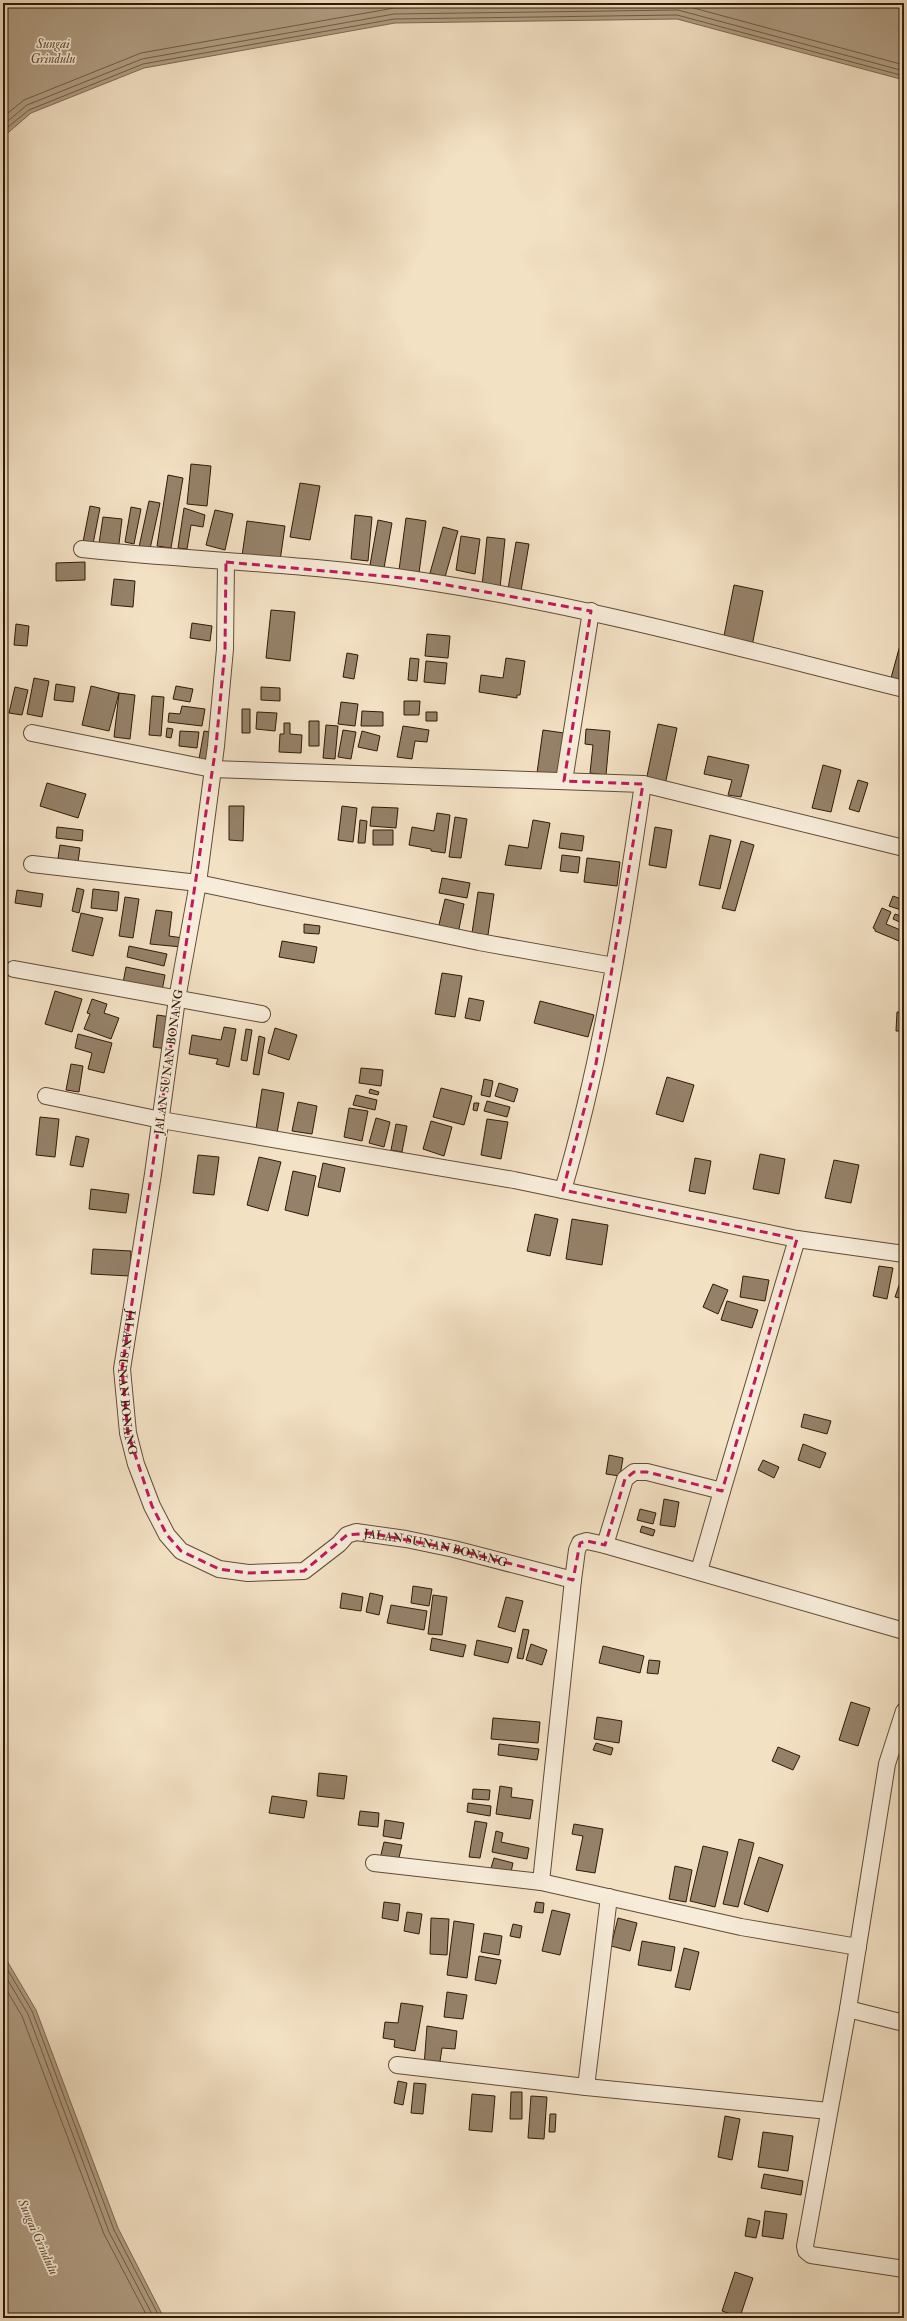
<svg xmlns="http://www.w3.org/2000/svg" width="907" height="2321" viewBox="0 0 907 2321" font-family="'IM FELL Double Pica',serif">
	<rect width="100%" height="100%" fill="#f3e1c4"/>
	<filter id="stains"><feTurbulence type="fractalNoise" baseFrequency=".005" numOctaves="4"/><feColorMatrix values="0 0 0 0 .2 0 0 0 0 .09 0 0 0 0 .02 0 0 0 .5 -.17"/></filter>
	<radialGradient id="worn" r=".72"><stop offset=".6" stop-color="#630" stop-opacity="0"/><stop offset="1" stop-color="#630" stop-opacity=".3"/></radialGradient>
	<!-- water -->
	<path fill="#b09d83" stroke="#7c6951" d="M3 3H904V80L677 19 395 23 144 68 31 113 3 137Z
		M3 1954 36 2010 118 2228 164 2318H3Z"/>
	<g fill="none" stroke-linecap="round" stroke-linejoin="round">
		<!-- shore -->
		<path stroke="#705c44" stroke-width="1" d="M3 117 24 100 141 53 394 8 679 4 904 65
			M3 125 27 105 142 59 394 14 678 10 904 71
			M3 131 29 110 143 64 394 19 677 15 904 76
			M3 1962 32 2011 114 2230 160 2318
			M3 1972 28 2014 109 2232 154 2318
			M3 1984 22 2016 104 2234 148 2318"/>
	</g>
	<!-- building -->
	<path fill="#958169" stroke="#2f1a06" d="M191 464 211 466 207 506 187 504Z
		M168 475 183 478 171 548 157 546Z
		M300 483 320 486 310 540 290 537Z
		M149 501 160 503 150 549 139 547Z
		M90 506 100 508 93 544 83 542Z
		M131 507 141 509 134 544 125 542Z
		M184 508 205 515 203 527 191 525 187 549 178 548Z
		M215 510 233 514 225 550 206 545Z
		M355 515 372 517 368 561 351 559Z
		M103 517 122 519 118 552 98 550Z
		M406 518 426 521 419 573 399 570Z
		M378 520 392 523 384 568 370 565Z
		M247 521 285 526 280 561 242 556Z
		M443 527 458 531 445 577 430 573Z
		M461 536 480 539 475 574 456 570Z
		M487 537 505 539 500 588 482 586Z
		M516 542 529 544 521 591 508 589Z
		M85 562V580L56 581V563Z
		M114 579 135 581 133 607 111 605Z
		M734 585 763 591 752 646 723 641Z
		M271 610 295 612 290 661 266 658Z
		M192 623 212 626 210 641 190 638Z
		M16 624 29 626 27 646 14 645Z
		M427 634 450 636 448 658 425 656Z
		M902 638 904 639V672L901 681 891 678Z
		M347 653 358 655 354 679 343 677Z
		M410 658 419 659 417 681 408 680Z
		M506 658 525 661 520 695H517V698L479 692 481 675 503 678Z
		M426 661 447 663 445 684 424 682Z
		M34 678 49 681 42 717 27 714Z
		M56 684 75 687 73 702 54 700Z
		M91 686 119 693 109 731 82 725Z
		M176 686 193 689 190 702 173 699Z
		M15 687 28 690 22 715 9 713Z
		M261 687 280 688V701L261 700Z
		M119 693 135 695 130 739 114 737Z
		M152 696 164 697 161 736 149 735Z
		M404 701H420L419 715H404Z
		M341 702 358 704 355 726 338 724Z
		M182 706 205 709 202 726 168 722 169 713 180 714Z
		M242 709H250V733H242Z
		M362 711 383 712V726H361Z
		M257 712 277 713 275 731 256 729Z
		M426 712H437V721H426Z
		M309 721H319V746H309Z
		M284 723H290V734L302 735 301 753 279 752 280 734H284Z
		M658 724 677 728 665 785 646 781Z
		M326 725 338 726 335 759 323 758Z
		M403 726 429 730 427 742 415 741 412 759 397 757Z
		M167 728 173 729 171 738 166 737Z
		M586 729 610 731 606 775 590 773 593 745 585 744Z
		M343 730 356 732 351 759 338 757Z
		M543 730 564 733 557 776 537 773Z
		M180 731 199 732 197 748 179 746Z
		M204 731 216 733 212 761 199 759Z
		M362 731 380 736 377 751 358 747Z
		M708 756 749 765 741 797 728 795 732 780 704 774Z
		M823 765 841 770 831 812 812 808Z
		M858 780 868 783 859 812 849 809Z
		M47 783 86 794 78 818 40 806Z
		M229 806H244L243 841 229 840Z
		M342 806 357 808 353 842 338 840Z
		M372 807 398 808 396 828 370 826Z
		M437 813 450 815 445 853 431 851V849L409 845 412 827 434 831Z
		M455 817 467 819 461 858 449 857Z
		M360 820 367 821 365 843H358Z
		M533 820 550 823 541 869 505 865 509 845 528 848Z
		M57 827 83 830 82 841 56 838Z
		M655 827 672 830 666 868 649 865Z
		M373 830H393V845H373Z
		M561 833 584 836 582 851 559 848Z
		M710 835 731 840 720 889 699 885Z
		M741 841 754 845 735 911 722 908Z
		M60 845 80 848 78 862 58 858Z
		M562 855 580 857 578 873 560 871Z
		M587 858 620 862 617 886 584 882Z
		M442 878 470 883 467 898 439 893Z
		M77 888 84 890 79 913 72 911Z
		M93 889 119 892 117 911 91 908Z
		M17 890 43 894 41 907 15 903Z
		M478 892 494 894 488 935 472 933Z
		M893 896 904 900V911L889 906Z
		M125 897 139 899 133 938 119 936Z
		M445 899 464 904 458 934 438 929Z
		M882 908 891 912 886 924 903 931 899 941 875 931V929L873 928Z
		M156 910 172 912 169 936 183 938 182 947 150 944Z
		M81 913 103 918 93 956 72 951Z
		M895 914 904 917V924L893 919Z
		M304 924 320 926 319 934 304 933Z
		M282 941 317 947 314 963 279 957Z
		M129 946 167 954 164 966 127 957Z
		M126 967 165 975 162 991 123 983Z
		M442 973 462 976 455 1017 435 1014Z
		M55 991 82 999 72 1032 45 1024Z
		M469 998 484 1001 480 1021 465 1018Z
		M92 999 107 1004 104 1013 119 1018 111 1039 84 1029 90 1014 87 1013Z
		M540 1001 594 1015 588 1037 534 1023Z
		M897 1012H904V1031H896Z
		M157 1015 171 1017 167 1049 153 1047Z
		M224 1027 236 1029 229 1067 216 1064 218 1059 189 1054 192 1035 221 1040Z
		M275 1028 297 1035 289 1060 268 1053Z
		M246 1029 252 1030 247 1061 241 1060Z
		M78 1034 112 1043 104 1073 88 1069 92 1053 75 1048Z
		M259 1036 265 1038 259 1075 253 1074Z
		M71 1064 83 1066 79 1092 66 1090Z
		M361 1068 383 1070 381 1086 359 1083Z
		M667 1077 694 1085 683 1122 656 1114Z
		M484 1079 493 1081 490 1097 481 1095Z
		M499 1083 518 1089 514 1102 495 1096Z
		M441 1088 472 1096 464 1125 433 1117Z
		M262 1089 284 1093 277 1133 256 1129Z
		M370 1089 379 1092 378 1095 369 1093Z
		M356 1095 377 1100 375 1110 353 1105Z
		M487 1101 510 1107 507 1117 484 1111Z
		M298 1102 317 1106 312 1134 292 1131Z
		M474 1103H479L477 1111 473 1110Z
		M349 1108 368 1111 362 1141 344 1137Z
		M40 1117 59 1119 55 1157 36 1155Z
		M376 1118 390 1122 384 1147 369 1143Z
		M487 1119 508 1122 501 1159 481 1155Z
		M431 1121 452 1127 444 1156 423 1149Z
		M396 1124 407 1126 402 1152 391 1150Z
		M76 1136 89 1139 83 1167 70 1165Z
		M760 1154 785 1159 779 1194 753 1189Z
		M198 1155 219 1157 214 1195 193 1193Z
		M259 1157 281 1162 268 1211 247 1205Z
		M695 1158 711 1161 705 1194 689 1191Z
		M834 1160 859 1165 851 1203 825 1198Z
		M323 1163 345 1168 340 1192 318 1187Z
		M293 1171 316 1176 308 1216 285 1210Z
		M91 1189 129 1194 126 1213 89 1209Z
		M535 1214 558 1219 550 1256 527 1251Z
		M572 1219 608 1225 602 1265 566 1259Z
		M93 1249 131 1251 130 1276 91 1274Z
		M879 1266 893 1268 887 1299 873 1296Z
		M903 1274 904 1275V1299L895 1297Z
		M743 1276 769 1280 765 1301 740 1297Z
		M713 1284 728 1290 718 1314 703 1307Z
		M727 1301 758 1310 752 1328 721 1320Z
		M804 1414 831 1421 827 1434 801 1427Z
		M803 1444 826 1453 820 1468 798 1460Z
		M609 1455 623 1458 620 1476 606 1474Z
		M763 1460 779 1467 774 1478 758 1470Z
		M664 1499 679 1502 675 1527 660 1525Z
		M640 1509 656 1513 653 1524 637 1520Z
		M642 1526 655 1530 653 1536 640 1532Z
		M413 1586 432 1589 429 1606 411 1603Z
		M342 1593 363 1597 361 1611 340 1608Z
		M370 1593 383 1596 379 1615 366 1612Z
		M433 1595 447 1597 442 1635 428 1634Z
		M506 1597 523 1601 515 1632 498 1627Z
		M391 1605 427 1611 424 1630 387 1623Z
		M523 1629 529 1630 523 1659 517 1658Z
		M432 1638 466 1645 463 1657 430 1650Z
		M477 1640 512 1648 508 1663 474 1655Z
		M531 1644 547 1650 542 1665 526 1660Z
		M603 1646 644 1656 640 1673 599 1663Z
		M649 1660 660 1661 658 1674 647 1673Z
		M851 1702 870 1708 858 1746 839 1740Z
		M597 1717 622 1721 619 1743 594 1739Z
		M493 1718 540 1722 538 1743 491 1739Z
		M596 1743 613 1748 611 1755 593 1750Z
		M499 1744 539 1749 537 1760 498 1755Z
		M778 1747 800 1756 793 1770 772 1761Z
		M319 1773 347 1776 344 1799 317 1796Z
		M500 1786 512 1788 511 1797 533 1800 530 1819 496 1814Z
		M473 1789 490 1790 489 1800 472 1799Z
		M272 1796 307 1801 304 1818 269 1813Z
		M468 1803 491 1806 490 1816 467 1812Z
		M360 1811 379 1813 378 1827 358 1825Z
		M385 1820 404 1823 401 1839 383 1836Z
		M475 1821 487 1823 480 1858 469 1857Z
		M574 1824 603 1829 595 1873 576 1870 583 1836 572 1834Z
		M496 1831 503 1833 501 1842 529 1848 527 1859 492 1852Z
		M739 1839 754 1843 738 1907 723 1904Z
		M384 1842 402 1845 398 1862 380 1859Z
		M703 1846 728 1852 715 1907 690 1901Z
		M759 1857 783 1865 768 1912 744 1904Z
		M494 1858 513 1863 511 1872 491 1868Z
		M675 1866 692 1870 686 1902 669 1899Z
		M384 1902 400 1904 398 1921 382 1918Z
		M536 1902 544 1903 543 1913 534 1912Z
		M552 1910 570 1914 560 1955 542 1951Z
		M407 1912 422 1914 419 1934 404 1931Z
		M431 1918 449 1919 447 1955 430 1954Z
		M618 1918 637 1923 630 1951 611 1946Z
		M454 1921 474 1924 467 1978 447 1975Z
		M513 1924 522 1926 520 1938 510 1936Z
		M484 1933 502 1936 499 1955 481 1952Z
		M642 1941 675 1947 671 1971 638 1965Z
		M684 1948 699 1952 690 1990 675 1987Z
		M479 1956 501 1960 496 1984 475 1980Z
		M447 1992 467 1995 463 2019 444 2017Z
		M401 2003 423 2006 415 2051 394 2047 395 2040 383 2038 385 2022 398 2023Z
		M427 2026 457 2031 455 2049 442 2048 439 2068 424 2066Z
		M398 2081 407 2083 403 2105 394 2103Z
		M414 2083 426 2084 423 2114 411 2113Z
		M511 2092H522V2119H510Z
		M472 2094 495 2096 492 2132 469 2130Z
		M531 2096 547 2097 544 2139 528 2138Z
		M550 2114H556L555 2132H549Z
		M725 2116 740 2119 732 2160 718 2157Z
		M763 2132 793 2136 788 2171 758 2167Z
		M764 2174 803 2181 801 2195 761 2188Z
		M765 2211 787 2214 783 2239 762 2236Z
		M748 2218 760 2221 756 2238 745 2236Z
		M904 2218V2243H901Z
		M735 2272 753 2278 740 2317 722 2311Z"/>
	<g fill="none" stroke-linecap="round" stroke-linejoin="round">
		<defs>
			<g id="minor">
				<path d="M82 549C193 561 306 563 416 580 581 604 742 649 904 689"/>
				<path id="s1" d="M226 562 225 649 216 746 198 883 177 999 153 1174 122 1369 128 1433 136 1464 152 1506 167 1535 181 1551 219 1569 248 1573 304 1571 339 1544 347 1535 356 1532 406 1539 454 1549 573 1580"/>
				<path d="M32 733 212 769 643 784 904 848"/>
				<path d="M564 781 591 611"/>
				<path d="M32 864 198 883 479 942 614 966"/>
				<path d="M14 969 262 1014"/>
				<path d="M46 1096 161 1120 514 1180 797 1239 904 1254"/>
				<path d="M563 1190C602 1057 623 921 643 784"/>
				<path d="M605 1545 625 1479 634 1472H647L722 1491 797 1239"/>
				<path d="M699 1571 722 1491"/>
				<path d="M904 1711 887 1764 848 2009 805 2246 806 2251 811 2255 904 2269"/>
				<path d="M374 1863 541 1882 741 1927 858 1947"/>
				<path d="M541 1882 573 1580 577 1550 580 1543 587 1541 605 1545 904 1631"/>
				<path d="M848 2009 904 2023"/>
				<path d="M397 2065 586 2087 829 2111"/>
				<path d="M586 2087 609 1897"/>
			</g>
		</defs>
		<!-- minor casing -->
		<use href="#minor" stroke="#604c36" stroke-width="18"/>
		<!-- minor -->
		<use href="#minor" stroke="#f7ecd9" stroke-width="16"/>
	</g>
	<!-- marked area -->
	<path fill="none" stroke="#c2185b" stroke-width="3" stroke-dasharray="8 5" stroke-linejoin="round" d="M226 562 414 579 591 611 564 781 643 784 596 1064 563 1190 797 1239 722 1491 647 1472H634L625 1479 605 1545 587 1541 580 1543 573 1580 454 1549 370 1533 347 1535 304 1571 248 1573 219 1569 181 1551 167 1535 152 1506 128 1433 122 1369 216 746 225 649Z"/>
	<g text-anchor="middle" dominant-baseline="central" stroke-width="3.5" stroke-linejoin="round" paint-order="stroke">
		<!-- street labels -->
		<g font-size="12" fill="#2f1a06" stroke="#f7ecd9">
			<text transform="translate(169 1062) rotate(-82)">JALAN SUNAN BONANG</text>
			<text stroke="none"><textPath href="#s1" startOffset="828">JALAN SUNAN BONANG</textPath></text>
			<text stroke="none"><textPath href="#s1" startOffset="1284">JALAN SUNAN BONANG</textPath></text>
		</g>
		<!-- water labels -->
		<g font-size="13" font-style="italic" fill="#634e38" stroke="#f7ecd9">
			<text x="53" y="44">Sungai<tspan x="53" dy="15">Grindulu</tspan></text>
			<text transform="translate(38 2237) rotate(66)">Sungai Grindulu</text>
		</g>
	</g>
	<!-- margin -->
	<rect width="907" height="2321" fill="none" stroke="#f3e1c4" stroke-width="16"/>
	<rect x="4" y="4" width="899" height="2313" fill="none" stroke="#2f1a06" stroke-width="2"/>
	<rect x="8" y="8" width="891" height="2305" fill="none" stroke="#2f1a06"/>
	<rect width="100%" height="100%" filter="url(#stains)"/>
	<rect width="100%" height="100%" fill="url(#worn)"/>
</svg>
